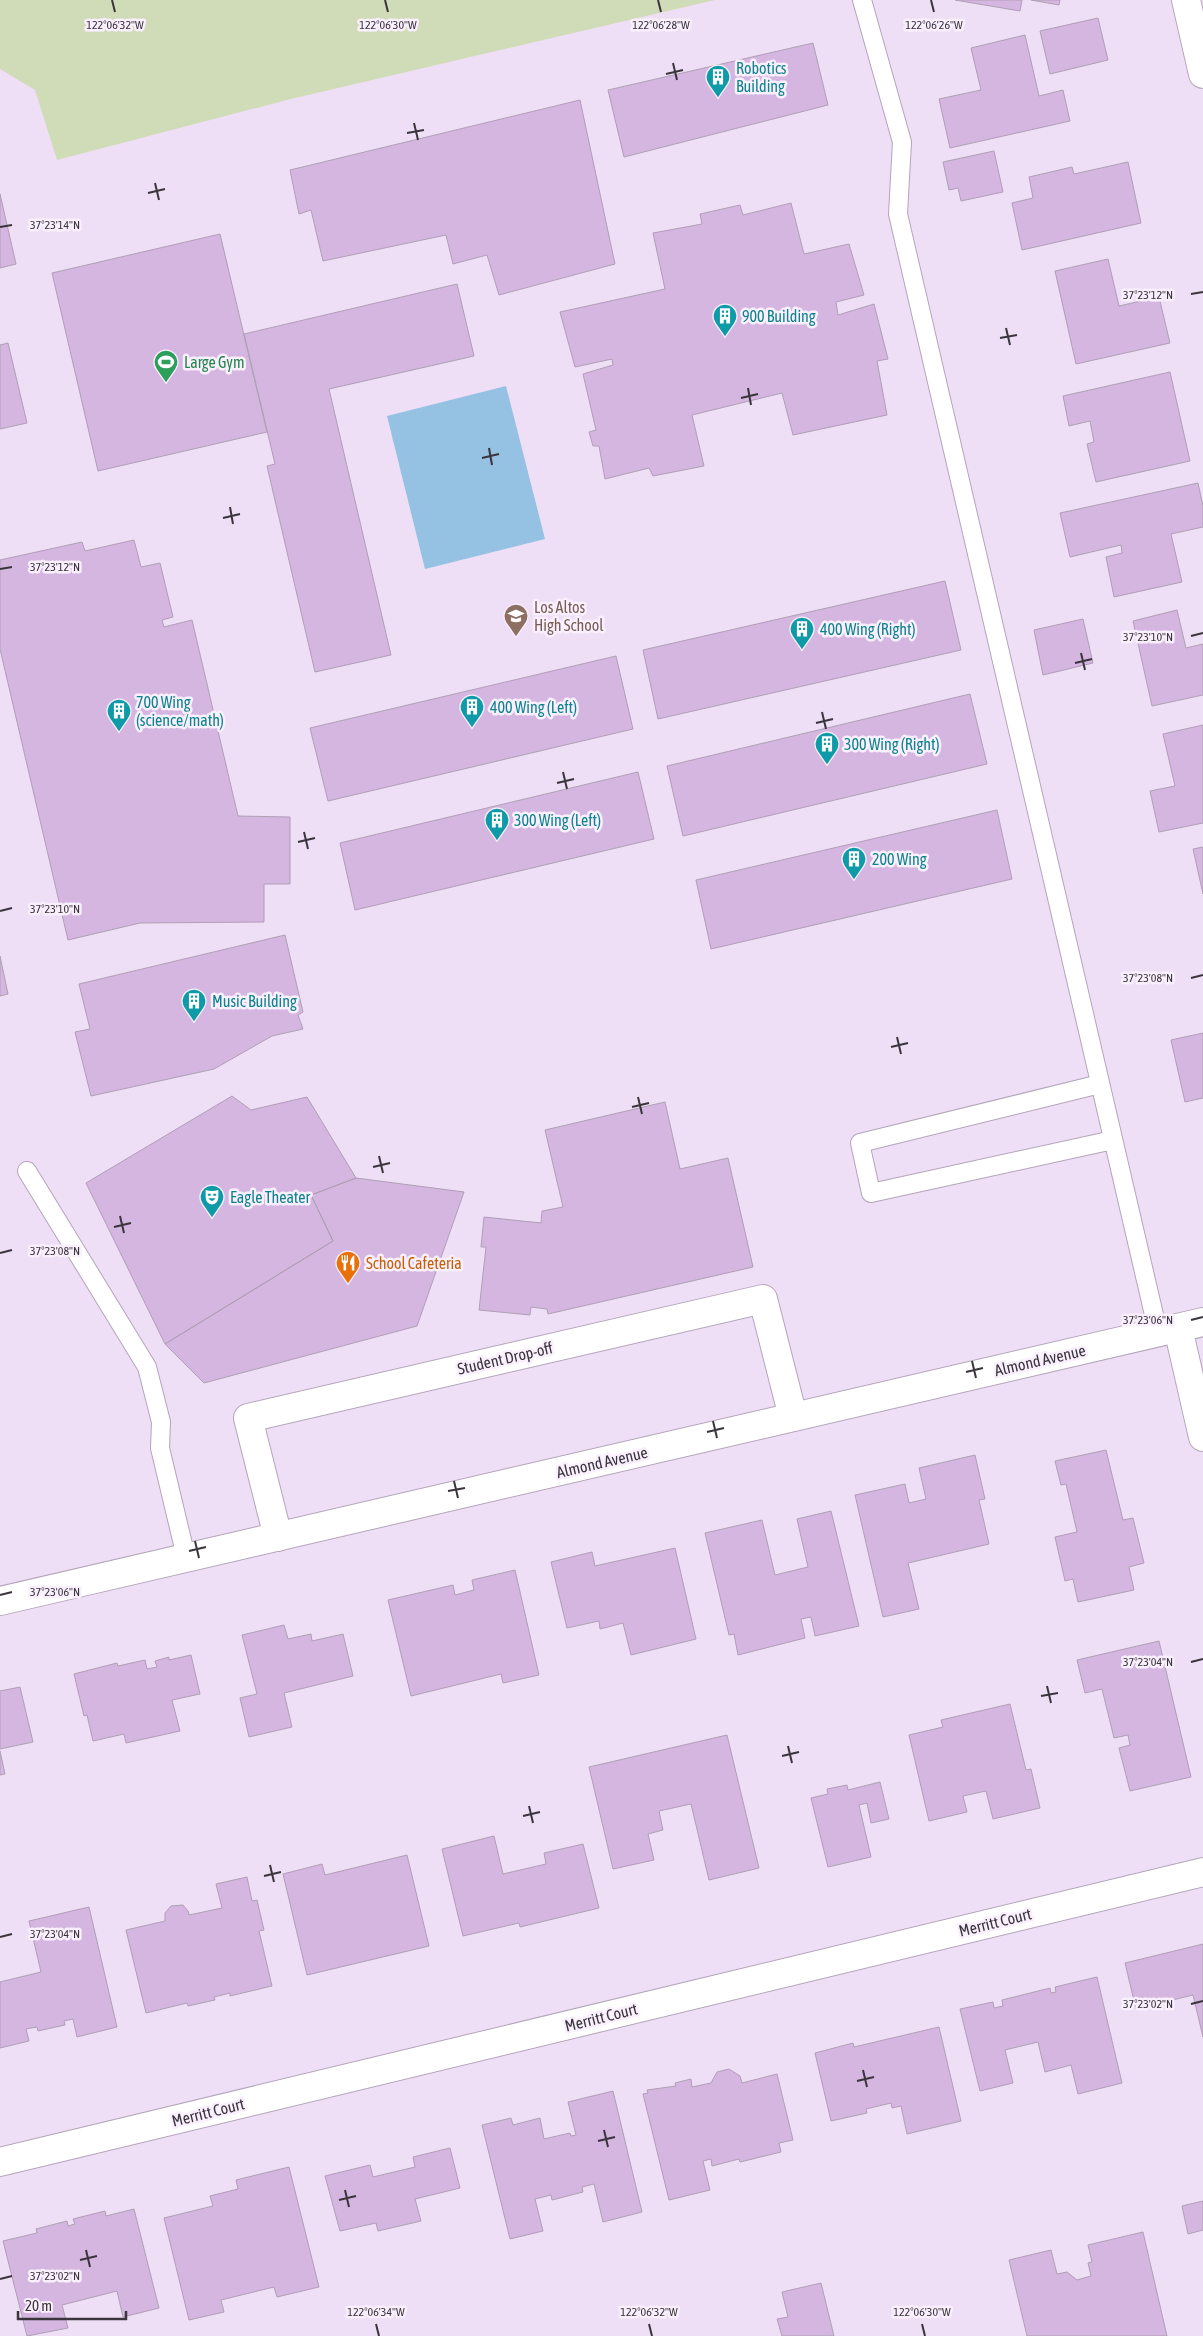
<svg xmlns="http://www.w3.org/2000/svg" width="1203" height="2336" viewBox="0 0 1203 2336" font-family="'Asap Condensed',sans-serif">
	<rect width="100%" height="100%" fill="#efdff6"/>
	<!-- green -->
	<path fill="#d0dcb8" d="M0 0H715L291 99 57 160 35 90 0 69Z"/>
	<!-- water -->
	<path fill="#95c1e2" d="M506 386 545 539 425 569 387 416Z"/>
	<!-- building -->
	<path fill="#d4b6e0" stroke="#af9fb5" d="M955 0H1022L1020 11Z
		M1031 0H1060L1059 5Z
		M1098 18 1108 60 1050 74 1040 31Z
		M1025 35 1039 96 1063 90 1070 121 950 148 939 99 981 90 971 48Z
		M813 43 828 105 624 157 608 90Z
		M580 100 615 264 499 295 487 255 453 264 446 235 323 261 311 210 299 214 290 170Z
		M994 151 1003 192 961 201 958 188 949 190 943 162Z
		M1128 162 1141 223 1022 250 1012 203 1033 198 1029 177 1072 167 1074 174Z
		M0 194 16 264 0 268Z
		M791 203 804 254 849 244 864 295 836 302 838 315 874 304 888 359 877 361 887 415 793 435 782 393 692 415 704 466 653 476 649 468 605 479 599 446H593L589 432 596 430 583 374 613 365 612 359 575 367 560 312 665 289 653 233 702 224 700 214 740 205 743 215Z
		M220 234 267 432 98 471 52 273Z
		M1108 259 1119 306 1159 297 1170 343 1076 364 1055 271Z
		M457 284 474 356 329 389 391 655 315 672 267 466 275 464 244 334Z
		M8 343 27 423 0 429V345Z
		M1170 372 1190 461 1096 482 1087 444 1094 442 1090 421 1069 426 1063 396Z
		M1198 483 1203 506V527L1171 534 1182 582 1114 597 1106 557 1122 553 1121 545 1070 557 1060 513Z
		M134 540 141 567 160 563 173 617 162 620 164 627 192 620 238 816 290 817V884H264V922L140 923 68 940 0 649V560L82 542 85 551Z
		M945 581 961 650 658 719 643 650Z
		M1177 610 1186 648 1203 644V695L1152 706 1133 621Z
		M1083 619 1093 663 1043 675 1034 630Z
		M616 656 633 729 328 801 310 728Z
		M970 694 987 764 683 836 667 766Z
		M1203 725V823L1159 832 1150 791 1175 786 1163 734Z
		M638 772 654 839 355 910 340 843Z
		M997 810 1012 879 711 949 696 880Z
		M1203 847V894L1193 849Z
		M285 935 303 1012 298 1015 303 1029 272 1036 214 1069 91 1096 75 1032 90 1029 79 984Z
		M0 956 8 994 0 996Z
		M1203 1033V1098L1185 1102 1171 1040Z
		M232 1096 251 1110 307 1097 356 1178 311 1195 333 1241 165 1344 86 1183Z
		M665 1102 680 1169 728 1158 753 1267 548 1314 547 1309 531 1307 530 1315 479 1310 486 1247H481L484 1217 541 1223 542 1211 563 1207 545 1130Z
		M356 1178 464 1192 417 1326 204 1383 165 1344 333 1241 311 1195Z
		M1106 1450 1123 1520 1133 1518 1144 1563 1129 1567 1134 1590 1078 1602 1073 1579 1065 1581 1055 1537 1077 1532 1066 1484 1061 1485 1055 1461Z
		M975 1455 985 1499 979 1500 989 1544 908 1563 919 1609 883 1617 855 1495 905 1484 909 1503 926 1499 919 1468Z
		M831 1511 859 1626 815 1636 811 1617 801 1619 805 1638 738 1655 734 1634 729 1635 705 1533 762 1520 775 1575 808 1567 797 1519Z
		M675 1548 696 1639 631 1655 623 1623 600 1629 599 1621 567 1628 551 1562 592 1552 595 1566Z
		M515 1570 539 1675 503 1683 501 1674 411 1696 388 1600 453 1585 455 1595 474 1590 472 1580Z
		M284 1625 288 1639 311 1634 312 1641 343 1634 353 1676 284 1693 292 1727 249 1737 240 1698 257 1694 242 1635Z
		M1159 1641 1191 1777 1130 1791 1119 1748 1130 1745 1128 1735 1114 1738 1102 1689 1085 1693 1077 1660Z
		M191 1655 200 1694 172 1700 180 1731 126 1743 124 1734 93 1741 87 1715 84 1716 74 1674 117 1663 118 1666 145 1660 147 1669 157 1667 155 1661 169 1657V1660Z
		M20 1687 33 1742 0 1749V1691Z
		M1010 1704 1026 1770 1031 1769 1040 1808 993 1819 986 1791 963 1796 967 1812 929 1821 909 1735 943 1727 941 1720Z
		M727 1735 759 1868 709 1880 691 1804 659 1811 663 1830 648 1834 654 1860 613 1869 589 1767Z
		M0 1751 5 1774 0 1775Z
		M880 1782 889 1819 871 1823 867 1803 859 1805 871 1857 828 1867 811 1798 828 1794 827 1789 847 1785 848 1790Z
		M494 1836 503 1874 546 1864 544 1853 583 1844 599 1908 520 1927 519 1923 463 1936 442 1849Z
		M407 1855 429 1946 307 1975 283 1874 322 1864 325 1875Z
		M247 1877 252 1901 257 1900 264 1930 259 1931 272 1986 230 1996V1993L214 1997 215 2000 188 2006 187 2003 146 2013 126 1930 165 1921V1913L171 1906 183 1905 188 1911 189 1915 222 1908 216 1884Z
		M89 1907 117 2027 77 2037 73 2019 64 2021 65 2025 38 2031 37 2027 26 2029 29 2041 0 2048V1982L41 1972 29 1921Z
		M1203 1944V2037L1193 1995 1136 2009 1125 1963Z
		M1097 1977 1122 2083 1078 2094 1071 2065 1045 2072 1038 2042 1005 2050 1013 2083 980 2091 960 2009 993 2002 994 2008 1003 2006 1002 2000 1050 1988 1051 1993 1056 1992 1055 1987Z
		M939 2027 961 2121 907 2134 901 2106 892 2108 891 2103 866 2109 867 2113 831 2121 815 2053 853 2043 854 2047Z
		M729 2069 740 2076 742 2083 777 2074 793 2140 779 2143 781 2152 740 2162 739 2159 712 2166 711 2159 703 2161 710 2190 669 2200 643 2094 648 2093 647 2090 676 2086 675 2083 691 2079 692 2087 711 2083 717 2072Z
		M613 2091 642 2212 603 2222 594 2184 582 2187 583 2192 552 2200 551 2195 535 2199 543 2231 510 2239 482 2125 511 2118 513 2125 540 2118 544 2139 570 2133 571 2136 576 2135 568 2102Z
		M450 2148 460 2188 415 2199 421 2221 378 2231 376 2223 340 2231 325 2176 370 2165 373 2177 415 2167 413 2157Z
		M289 2167 319 2287 277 2297 274 2287 221 2300 224 2312 189 2320 164 2218 213 2206 210 2196 238 2189 236 2180Z
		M1203 2201V2230L1188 2234 1182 2206Z
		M134 2209 159 2308 123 2317 117 2291 62 2305 68 2328 27 2336 3 2241 37 2233 36 2229 67 2221 68 2226 75 2224 73 2219 105 2211 106 2216Z
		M1143 2232 1167 2336H1027L1009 2260 1051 2250 1057 2274 1067 2272 1077 2280 1091 2276 1088 2263 1092 2262 1088 2245Z
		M821 2283 834 2336H782L777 2319 788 2317 782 2292Z"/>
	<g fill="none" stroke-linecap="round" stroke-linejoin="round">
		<defs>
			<path id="service" d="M862 0 902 142 898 214 1158 1332
				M1100 1084 860 1143 871 1193 1113 1140
				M27 1171 147 1367 161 1422 160 1448 186 1557"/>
			<path id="minor" d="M1186 0 1203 74
				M1178 1328 1203 1437
				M278 1537 248 1418 763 1299 793 1417
				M0 2162 1203 1872"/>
			<path id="tertiary" d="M0 1601 1203 1322"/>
		</defs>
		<!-- service casing -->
		<use href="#service" stroke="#b4a5ba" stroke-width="20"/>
		<!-- minor casing -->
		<use href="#minor" stroke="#b4a5ba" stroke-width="30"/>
		<!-- tertiary casing -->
		<use href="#tertiary" stroke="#b4a5ba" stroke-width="30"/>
		<!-- service -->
		<use href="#service" stroke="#fff" stroke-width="18"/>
		<!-- minor -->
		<use href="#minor" stroke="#fff" stroke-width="28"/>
		<!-- tertiary -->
		<use href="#tertiary" stroke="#fff" stroke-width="28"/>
	</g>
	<!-- ticks -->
	<path fill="none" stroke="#3a343c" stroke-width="2" d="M112 0 115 12M385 0 388 12M658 0 661 12M931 0 934 12M673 63 677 80M666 74 683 70M414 123 418 140M407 133 424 130M155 183 159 200M148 193 165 189M0 227 12 225M1191 294 1203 292M1006 328 1010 345M1000 338 1017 335M748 388 751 405M741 398 758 394M489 448 492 465M482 458 499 454M230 507 233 524M223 518 240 514M0 569 12 567M1191 636 1203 633M1081 653 1085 670M1075 663 1092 659M822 712 826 729M816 723 833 719M563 772 567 789M557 783 574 779M304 832 308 849M298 842 315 838M0 911 12 908M1191 978 1203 975M897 1037 901 1054M891 1047 908 1043M638 1097 642 1114M632 1107 649 1103M379 1156 383 1173M373 1167 390 1163M120 1216 124 1233M114 1227 131 1223M0 1253 12 1250M1191 1320 1203 1317M972 1361 976 1378M966 1372 983 1368M713 1421 717 1438M707 1432 724 1428M454 1481 458 1498M448 1491 465 1488M195 1541 199 1558M189 1551 206 1547M0 1595 12 1592M1191 1662 1203 1659M1047 1686 1051 1703M1041 1696 1058 1693M788 1746 792 1763M782 1756 799 1752M529 1806 533 1823M523 1816 540 1812M270 1865 274 1882M264 1876 281 1872M0 1937 12 1934M1191 2004 1203 2001M863 2070 867 2087M857 2081 874 2077M604 2130 608 2147M598 2141 615 2137M345 2190 349 2207M339 2200 356 2196M86 2250 90 2267M80 2260 97 2256M0 2279 12 2276M376 2324 379 2336M649 2324 652 2336M922 2324 925 2336"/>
	<!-- icons -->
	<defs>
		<symbol id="building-pin" viewBox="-11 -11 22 30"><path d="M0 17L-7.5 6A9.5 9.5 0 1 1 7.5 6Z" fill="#0f9aa8" stroke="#f9effd"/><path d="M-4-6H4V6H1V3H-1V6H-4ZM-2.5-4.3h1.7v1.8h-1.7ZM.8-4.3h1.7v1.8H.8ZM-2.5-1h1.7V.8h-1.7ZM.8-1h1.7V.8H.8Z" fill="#fff"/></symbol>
		<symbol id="stadium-pin" viewBox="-11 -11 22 30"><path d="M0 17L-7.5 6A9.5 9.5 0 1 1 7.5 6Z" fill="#2e9e5b" stroke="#f9effd"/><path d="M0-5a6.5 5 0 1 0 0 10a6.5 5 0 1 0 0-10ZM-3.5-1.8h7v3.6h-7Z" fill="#fff"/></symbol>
		<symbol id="school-pin" viewBox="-11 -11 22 30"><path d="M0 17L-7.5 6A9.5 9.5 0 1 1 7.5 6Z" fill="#8d6e63" stroke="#f9effd"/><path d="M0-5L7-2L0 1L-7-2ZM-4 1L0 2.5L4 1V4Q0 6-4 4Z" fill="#fff"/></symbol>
		<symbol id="theatre-pin" viewBox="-11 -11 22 30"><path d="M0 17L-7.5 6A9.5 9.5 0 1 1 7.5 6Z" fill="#0f9aa8" stroke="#f9effd"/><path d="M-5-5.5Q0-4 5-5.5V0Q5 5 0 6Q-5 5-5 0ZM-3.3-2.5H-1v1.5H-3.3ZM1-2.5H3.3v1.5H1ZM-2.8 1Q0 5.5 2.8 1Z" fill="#fff"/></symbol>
		<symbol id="restaurant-pin" viewBox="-11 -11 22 30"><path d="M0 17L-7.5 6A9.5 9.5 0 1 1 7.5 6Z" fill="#e8710a" stroke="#f9effd"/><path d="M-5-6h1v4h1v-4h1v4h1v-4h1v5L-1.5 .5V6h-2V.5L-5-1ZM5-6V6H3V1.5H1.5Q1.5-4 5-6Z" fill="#fff"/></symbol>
	</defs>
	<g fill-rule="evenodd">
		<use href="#building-pin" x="704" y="63" width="28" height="38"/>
		<use href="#building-pin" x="711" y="302" width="28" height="38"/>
		<use href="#stadium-pin" x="152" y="348" width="28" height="38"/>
		<use href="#school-pin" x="502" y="602" width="28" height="38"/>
		<use href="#building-pin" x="788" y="615" width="28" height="38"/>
		<use href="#building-pin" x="458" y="693" width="28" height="38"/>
		<use href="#building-pin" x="105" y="697" width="28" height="38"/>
		<use href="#building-pin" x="813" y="730" width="28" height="38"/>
		<use href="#building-pin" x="483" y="806" width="28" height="38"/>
		<use href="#building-pin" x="840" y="845" width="28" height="38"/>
		<use href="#building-pin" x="180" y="987" width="28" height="38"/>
		<use href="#theatre-pin" x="198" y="1183" width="28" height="38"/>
		<use href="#restaurant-pin" x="334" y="1249" width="28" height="38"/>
	</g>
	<g text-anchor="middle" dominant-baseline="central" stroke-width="5" stroke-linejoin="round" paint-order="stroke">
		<!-- culture labels -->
		<g font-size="16" fill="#0d838f" stroke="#f9effd" text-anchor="start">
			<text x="736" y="68">Robotics<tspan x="736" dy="18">Building</tspan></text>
			<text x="742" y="316">900 Building</text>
			<text x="820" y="629">400 Wing (Right)</text>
			<text x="136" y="702">700 Wing<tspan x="136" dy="18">(science/math)</tspan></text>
			<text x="490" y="707">400 Wing (Left)</text>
			<text x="844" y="744">300 Wing (Right)</text>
			<text x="514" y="820">300 Wing (Left)</text>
			<text x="872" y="859">200 Wing</text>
			<text x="212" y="1001">Music Building</text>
			<text x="230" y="1197">Eagle Theater</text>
		</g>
		<!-- leisure labels -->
		<g font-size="16" fill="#27864d" stroke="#f9effd" text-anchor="start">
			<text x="184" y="362">Large Gym</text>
		</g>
		<!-- education labels -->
		<g font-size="16" fill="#785e54" stroke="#f9effd" text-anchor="start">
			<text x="534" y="607">Los Altos<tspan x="534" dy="18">High School</tspan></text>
		</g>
		<!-- food labels -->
		<g font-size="16" fill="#c56008" stroke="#f9effd" text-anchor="start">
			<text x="366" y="1263">School Cafeteria</text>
		</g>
		<!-- street labels -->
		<g font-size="16" fill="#3a343c" stroke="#f9effd">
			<text transform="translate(505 1358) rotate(-13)">Student Drop-off</text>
			<text transform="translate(1040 1360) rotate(-13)">Almond Avenue</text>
			<text transform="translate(602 1462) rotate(-13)">Almond Avenue</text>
			<text transform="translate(995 1922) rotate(-14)">Merritt Court</text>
			<text transform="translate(601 2017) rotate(-14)">Merritt Court</text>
			<text transform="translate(208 2112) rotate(-14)">Merritt Court</text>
		</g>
	</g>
	<g font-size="12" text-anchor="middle" fill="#3a343c" stroke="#f9effd" stroke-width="5" stroke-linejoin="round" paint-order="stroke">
		<text x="115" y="29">122°06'32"W</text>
		<text x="388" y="29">122°06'30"W</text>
		<text x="661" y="29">122°06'28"W</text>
		<text x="934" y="29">122°06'26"W</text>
		<text x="55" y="229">37°23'14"N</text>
		<text x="1148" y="299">37°23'12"N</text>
		<text x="55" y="571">37°23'12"N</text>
		<text x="1148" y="641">37°23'10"N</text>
		<text x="55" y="913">37°23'10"N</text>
		<text x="1148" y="982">37°23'08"N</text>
		<text x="55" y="1255">37°23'08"N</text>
		<text x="1148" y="1324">37°23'06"N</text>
		<text x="55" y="1596">37°23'06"N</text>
		<text x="1148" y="1666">37°23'04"N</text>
		<text x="55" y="1938">37°23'04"N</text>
		<text x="1148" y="2008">37°23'02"N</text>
		<text x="55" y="2280">37°23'02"N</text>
		<text x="376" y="2316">122°06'34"W</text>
		<text x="649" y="2316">122°06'32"W</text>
		<text x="922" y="2316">122°06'30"W</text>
	</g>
	<!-- scale -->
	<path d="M18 2311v8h108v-8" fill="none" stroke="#3a343c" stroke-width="2.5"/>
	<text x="25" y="2311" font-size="15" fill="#3a343c" stroke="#f9effd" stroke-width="4" paint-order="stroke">20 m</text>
</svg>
